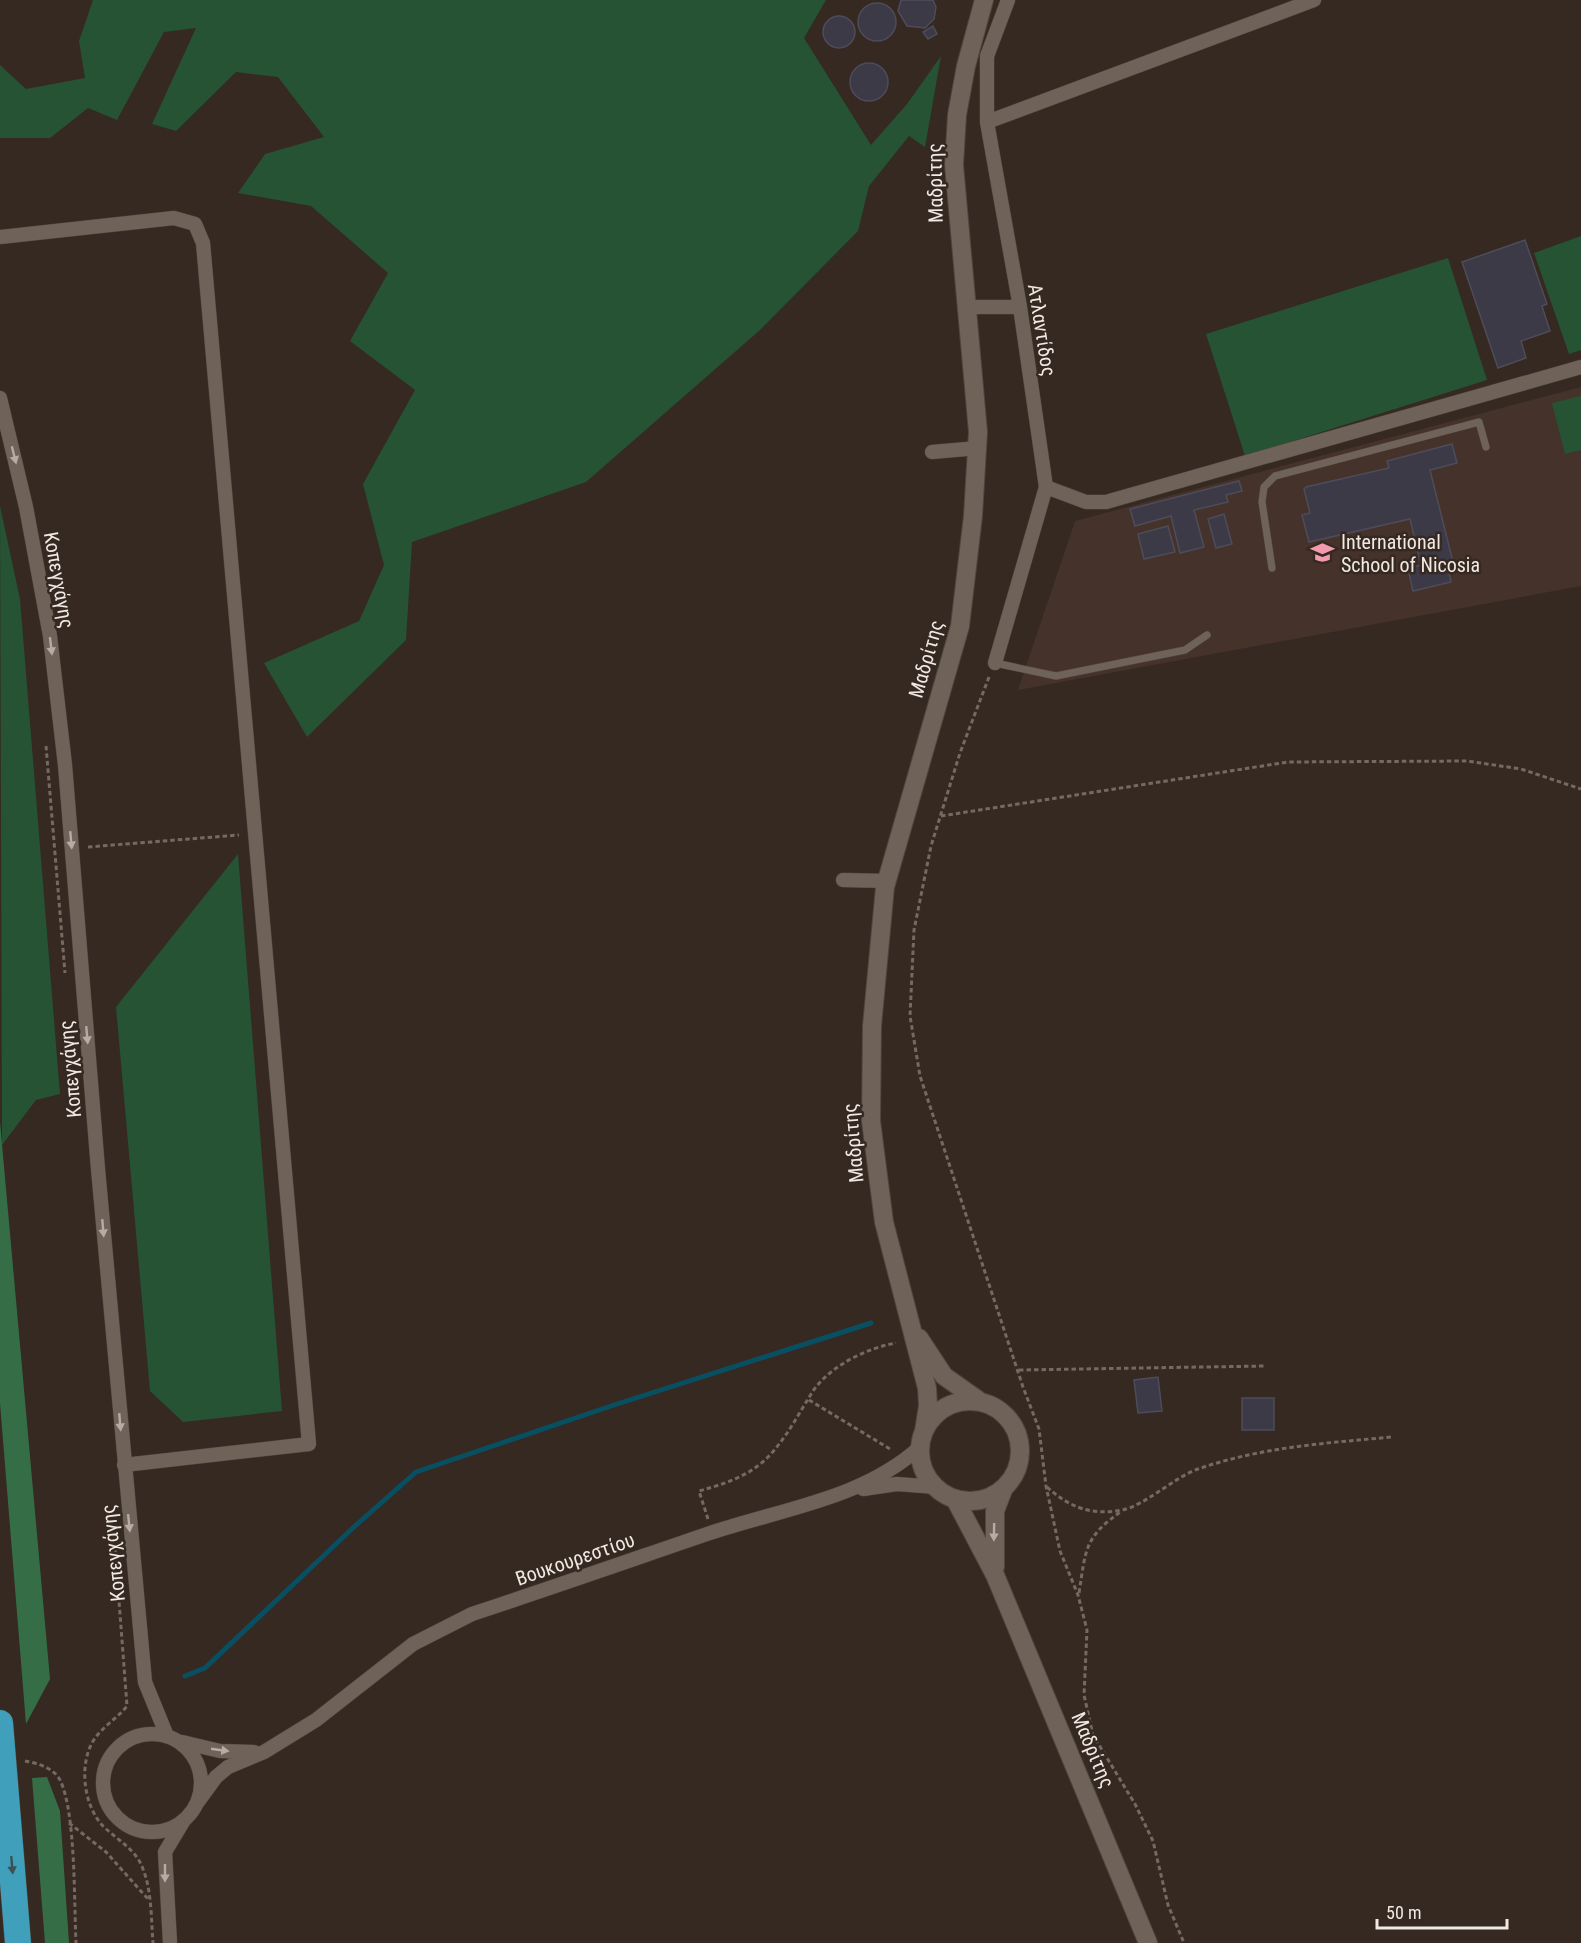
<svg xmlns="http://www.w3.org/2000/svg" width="1581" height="1943" viewBox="0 0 1581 1943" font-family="'Roboto Condensed',sans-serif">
	<rect width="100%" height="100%" fill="#352921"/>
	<!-- education -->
	<path fill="#45332b" d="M1581 387V586L1018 690 1075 521Z"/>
	<!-- green -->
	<path fill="#265333" d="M93 0H826L804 38 871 145 907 104 941 56 925 147 909 136 869 186 858 231 760 330 586 482 412 542 406 640 307 737 264 663 359 621 384 565 363 484 415 390 350 341 388 273 311 206 238 193 265 154 324 137 278 77 236 72 176 131 152 124 196 28 164 32 117 120 88 108 50 138H0V65L26 89 85 78 79 41Z
		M1581 236V350L1569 354 1534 253Z
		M1448 258 1487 380 1245 456 1206 334Z
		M1581 396V450L1565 454 1552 403Z
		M0 506 20 599 60 1094 36 1100 2 1145Z
		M238 854 282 1411 183 1422 150 1391 116 1007Z"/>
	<!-- forest -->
	<path fill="#356e46" d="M0 1122 50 1679 26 1724 0 1403Z
		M47 1777 60 1811 69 1943H45L32 1778Z"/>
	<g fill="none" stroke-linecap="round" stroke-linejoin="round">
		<!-- stream -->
		<path stroke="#094f62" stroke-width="5" d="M185 1676 205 1668 355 1526 416 1472 614 1405 871 1323"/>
	</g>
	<!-- building -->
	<path fill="#3c3a47" stroke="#4e4c5a" stroke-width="1.5" d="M901 0H933L936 7 934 19 925 28 907 26 898 11Z
		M858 22a19 19 0 1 1 38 0a19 19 0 1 1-38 0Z
		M823 32a16 16 0 1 1 32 0a16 16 0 1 1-32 0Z
		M933 26 937 34 928 39 923 32Z
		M850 82a19 19 0 1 1 38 0a19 19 0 1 1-38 0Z
		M1525 240 1547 304 1542 306 1550 331 1521 341 1526 358 1498 368 1462 262Z
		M1452 444 1457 463 1430 470 1455 570 1449 573 1451 582 1413 591 1408 569 1421 565 1410 519 1309 542 1302 515 1310 513 1304 489 1306 487 1389 468 1387 461Z
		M1239 481 1242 491 1226 495 1228 502 1194 510 1204 547 1180 553 1171 516 1135 526 1130 509Z
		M1224 514 1232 544 1216 548 1208 519Z
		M1168 526 1175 552 1144 559 1138 534Z
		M1158 1377 1162 1411 1138 1413 1134 1380Z
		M1242 1398H1274V1430H1242Z"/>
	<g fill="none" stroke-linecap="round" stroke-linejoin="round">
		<defs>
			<path id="service" d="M1272 568 1262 502 1264 487 1275 476 1479 422 1486 447
				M995 663 1056 676 1185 650 1207 635"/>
			<path id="minor" d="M987 122 1314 0
				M0 237 174 218 195 224 203 243 309 1444 124 1465
				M966 307H1020
				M0 398 26 507 50 636 65 765 98 1169 145 1682 167 1736
				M932 452 978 448
				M1046 487 1086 502H1106L1581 367
				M995 663 1046 487 1020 307 987 122V56L1008 0
				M843 880 887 881
				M863 1489 897 1484 936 1487
				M103 1783a49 49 0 1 1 98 0a49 49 0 1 1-98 0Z
				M182 1742 220 1751 254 1752
				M197 1803 216 1777 228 1767 264 1752 316 1720 413 1644 472 1614C551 1588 631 1560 710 1533 781 1509 863 1499 920 1447
				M170 1943 165 1852 183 1822"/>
			<path id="tertiary" d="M919 1338 944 1376 978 1400
				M920 1451a50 50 0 1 1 100 0a50 50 0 1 1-100 0Z
				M924 1431 928 1406 927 1388 884 1222 871 1121 872 1026 885 887 960 626 973 516 978 432 954 165 957 115 966 66 984 0
				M955 1499 995 1575 1148 1943
				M995 1567V1511L1003 1490"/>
			<path id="motorway" d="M0 1723 18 1943"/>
		</defs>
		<!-- service casing -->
		<use href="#service" stroke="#4f463e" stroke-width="8"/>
		<!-- minor casing -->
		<use href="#minor" stroke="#4f463e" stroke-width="15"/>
		<!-- tertiary casing -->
		<use href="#tertiary" stroke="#4f463e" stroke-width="20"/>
		<!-- motorway casing -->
		<use href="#motorway" stroke="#4f463e" stroke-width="27"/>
		<!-- path -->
		<path stroke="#756a63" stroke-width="3" stroke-dasharray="4.5 3" stroke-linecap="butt" d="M989 677 960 753 931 846 914 930 910 1016 920 1076 1023 1387 1039 1429 1046 1486 1060 1551 1078 1595 1087 1630 1084 1695 1093 1735 1135 1804 1153 1841 1168 1905 1184 1943
			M46 746 65 973
			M941 816 1288 762 1467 761 1521 769 1581 789
			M88 847 239 835
			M1019 1370 1265 1366
			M809 1400 890 1449
			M1047 1487C1069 1507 1091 1516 1122 1510 1144 1506 1175 1477 1198 1469 1261 1447 1327 1443 1392 1437
			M708 1519 699 1491C724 1484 750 1476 769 1456 787 1437 799 1413 813 1391 830 1366 867 1348 896 1343
			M114 1535 127 1706C117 1719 100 1728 92 1743 79 1767 84 1806 103 1826 117 1840 136 1849 143 1869 152 1892 151 1919 153 1943
			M1079 1593C1086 1549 1084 1537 1122 1511
			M25 1761C37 1763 54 1768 60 1780 76 1812 74 1904 76 1943
			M69 1823 106 1852 148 1899"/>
		<!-- service -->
		<use href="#service" stroke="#6f6259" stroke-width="7"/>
		<!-- minor -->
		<use href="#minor" stroke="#6f6259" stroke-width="14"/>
		<!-- tertiary -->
		<use href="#tertiary" stroke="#6f6259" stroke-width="18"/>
		<!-- motorway -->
		<use href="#motorway" stroke="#409fbb" stroke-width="26"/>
	</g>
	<!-- one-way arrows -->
	<defs><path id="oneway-solid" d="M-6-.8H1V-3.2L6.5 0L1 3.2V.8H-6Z" transform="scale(1.5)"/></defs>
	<g fill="#b6aca5">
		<use href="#oneway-solid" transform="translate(14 455) rotate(76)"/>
		<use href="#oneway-solid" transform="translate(51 646) rotate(83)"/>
		<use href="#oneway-solid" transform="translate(71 840) rotate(85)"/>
		<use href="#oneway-solid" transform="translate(87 1035) rotate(85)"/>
		<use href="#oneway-solid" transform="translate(103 1228) rotate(85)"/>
		<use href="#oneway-solid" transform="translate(120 1422) rotate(85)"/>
		<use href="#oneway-solid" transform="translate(129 1523) rotate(84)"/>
		<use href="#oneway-solid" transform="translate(994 1532) rotate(91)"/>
		<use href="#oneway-solid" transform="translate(220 1750) rotate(8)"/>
		<use href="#oneway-solid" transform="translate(165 1873) rotate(90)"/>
	</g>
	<use fill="#395257" href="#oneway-solid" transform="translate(12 1865) rotate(85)"/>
	<!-- icons -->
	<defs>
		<symbol id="school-bare" viewBox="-9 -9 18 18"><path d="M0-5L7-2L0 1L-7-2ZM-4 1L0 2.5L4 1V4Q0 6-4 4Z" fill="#f29aaf" stroke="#352921" stroke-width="2.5" paint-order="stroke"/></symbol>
	</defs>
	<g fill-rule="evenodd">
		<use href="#school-bare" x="1306" y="536" width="33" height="33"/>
	</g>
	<g text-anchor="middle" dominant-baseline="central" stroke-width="5" stroke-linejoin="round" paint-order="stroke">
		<!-- street labels -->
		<g font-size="20" fill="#f1e9e3" stroke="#352921">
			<text transform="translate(935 183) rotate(-91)">Μαδρίτης</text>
			<text transform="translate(1042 330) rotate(81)">Ατλαντίδος</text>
			<text transform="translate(59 580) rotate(80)">Κοπεγχάγης</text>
			<text transform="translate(926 659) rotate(-74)">Μαδρίτης</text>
			<text transform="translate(70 1069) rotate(-95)">Κοπεγχάγης</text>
			<text transform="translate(853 1143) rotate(-95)">Μαδρίτης</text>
			<text transform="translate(113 1553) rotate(-96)">Κοπεγχάγης</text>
			<text transform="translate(575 1559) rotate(-19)">Βουκουρεστίου</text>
			<text transform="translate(1093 1750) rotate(67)">Μαδρίτης</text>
		</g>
		<!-- poi labels -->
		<g font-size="20" fill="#f1e9e3" stroke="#352921" text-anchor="start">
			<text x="1341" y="542">International<tspan x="1341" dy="23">School of Nicosia</tspan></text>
		</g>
	</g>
	<!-- scale -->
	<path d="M1377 1919v9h130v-9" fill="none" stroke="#f1e9e3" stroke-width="3"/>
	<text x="1386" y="1919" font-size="18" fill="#f1e9e3" stroke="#352921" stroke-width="4.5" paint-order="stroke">50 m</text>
</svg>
